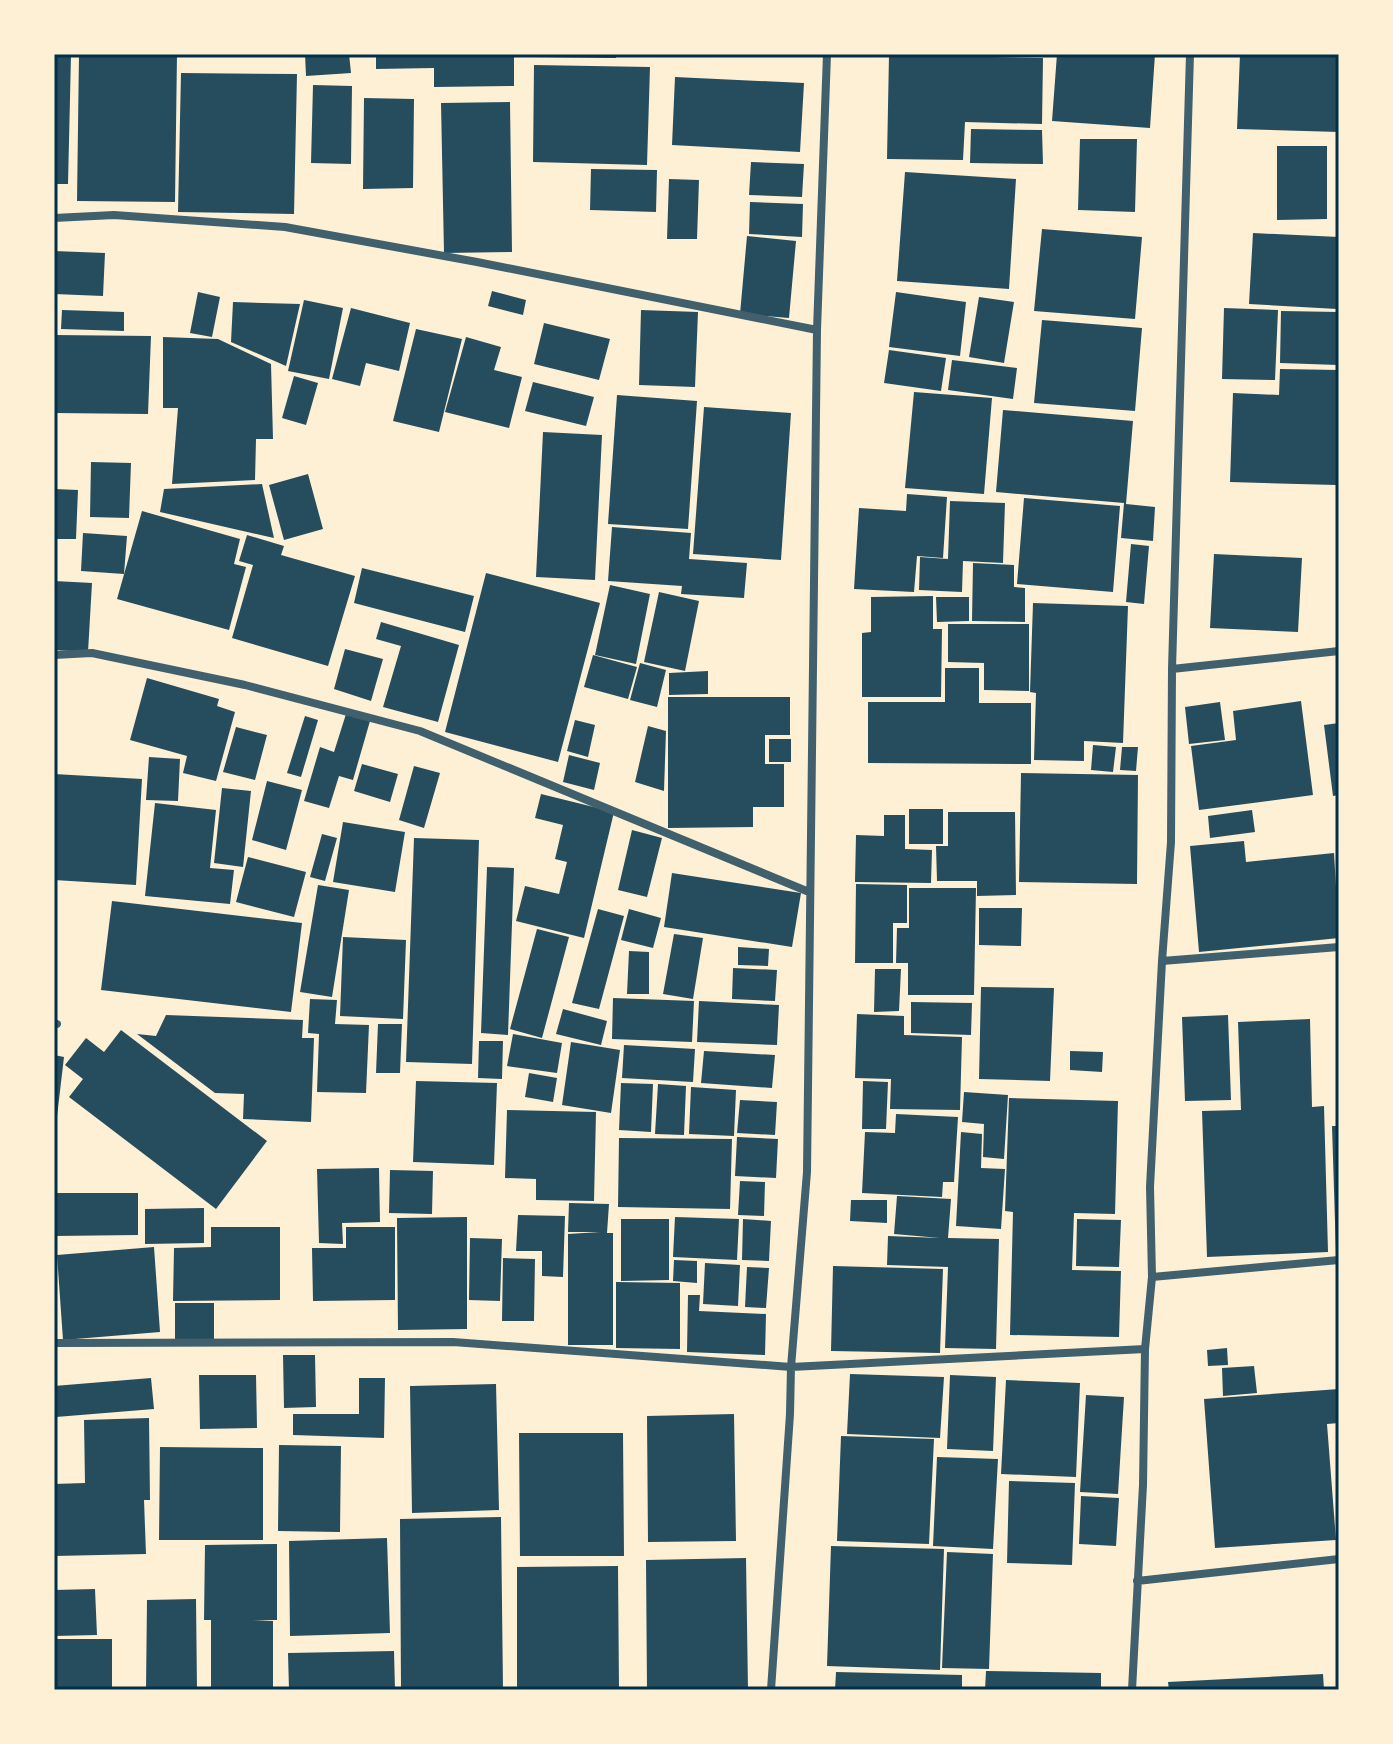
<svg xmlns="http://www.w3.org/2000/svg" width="1393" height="1744" viewBox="0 0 1393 1744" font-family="'Roboto Condensed',sans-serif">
	<rect width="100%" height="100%" fill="#fdf0d5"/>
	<!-- building -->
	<path fill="#264d5e" d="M54 54 71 55 68 184H54Z
		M79 54H177L175 202 77 201Z
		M305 54H349L351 73 306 76Z
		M376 54H514V86L434 87V68L376 69Z
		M532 54H616V58L532 57Z
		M1057 54H1155L1150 128 1052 121Z
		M1240 54 1339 55V132L1237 129Z
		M889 55 1043 58 1042 124 965 122 963 160 887 159Z
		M534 65 650 67 647 165 533 162Z
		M181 73 297 74 294 214 178 212Z
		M675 77 804 83 800 152 672 145Z
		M313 85 352 86 351 164 311 163Z
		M364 98 414 99 413 188 363 189Z
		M510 102 512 252 444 253 441 103Z
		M971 129 1042 130 1043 164 970 163Z
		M1080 139H1137L1135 212 1078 210Z
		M1277 146H1327V219L1277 220Z
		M751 162 804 164 802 197 749 195Z
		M591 169 657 170 656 212 590 210Z
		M905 172 1016 179 1009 289 897 281Z
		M669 179 699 180 697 239H667Z
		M750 202 803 204 802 237 749 234Z
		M1042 229 1142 237 1135 319 1034 311Z
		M1253 233 1339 237 1337 309 1249 304Z
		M747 236 796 241 789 318 740 314Z
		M54 251 105 253 103 296 54 294Z
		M492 291 526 300 523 315 488 306Z
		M198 292 220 297 212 337 190 333Z
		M896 292 966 302 960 356 889 347Z
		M979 297 1014 302 1004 363 969 357Z
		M304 300 343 308 329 379 288 371Z
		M233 302 300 304 286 366 231 342Z
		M351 308 410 323 399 371 366 363 360 386 332 379Z
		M1224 308 1278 310 1275 380 1222 379Z
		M62 310 124 312V331L61 329Z
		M641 310 698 312 695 387 639 385Z
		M1281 311 1339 312 1338 365 1280 363Z
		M1042 320 1142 328 1135 411 1034 403Z
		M544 323 610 339 599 380 534 364Z
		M416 329 462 339 439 432 393 421Z
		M54 335 151 336 148 414 54 413Z
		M163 337 218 339 271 364 273 439H256L255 480 172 484 178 408H163Z
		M466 337 501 347 494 370 522 377 509 428 445 412Z
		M889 350 946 358 941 391 884 383Z
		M952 360 1017 368 1013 399 948 390Z
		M1280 369 1339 370 1336 485 1230 482 1233 393 1279 395Z
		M294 376 318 383 306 425 282 418Z
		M533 382 594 397 586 426 525 411Z
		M914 392 992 398 984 494 905 488Z
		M617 395 697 401 688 529 608 524Z
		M704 407 791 413 781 560 693 554Z
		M1003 410 1133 421 1126 504 1155 507 1153 541 1121 538 1124 503 996 492Z
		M543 432 602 435 595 580 536 577Z
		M91 462 131 463 129 518 90 517Z
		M308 474 323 529 284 540 269 485Z
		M262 484 274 538 160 512 164 489Z
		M54 489 78 490 76 539H54Z
		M907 494 947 497 943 558 917 556 914 592 854 589 859 508 906 511Z
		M1024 498 1120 506 1113 592 1017 584Z
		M950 501 1005 503 1003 563 963 561 962 592 919 590 920 557 948 559Z
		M142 511 240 539 234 564 246 567 229 630 117 599Z
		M612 527 691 533 689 559 747 563 744 598 681 594 682 586 608 581Z
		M83 533 127 536 124 574 81 571Z
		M247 535 284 546 281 555 355 576 328 666 232 638 253 565 239 561Z
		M1131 544 1149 546 1144 604 1126 602Z
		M1214 554 1302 558 1298 632 1210 628Z
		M973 563 1014 565V587L1025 588V622L972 621Z
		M362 568 474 596 465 632 354 603Z
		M486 573 600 603 558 762 445 732Z
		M54 581 92 583 88 652 54 650Z
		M610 585 650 594 636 664 595 655Z
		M659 592 699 601 685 671 644 662Z
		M933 596V629H942L941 697H862V633L871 632V597Z
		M936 597H969V621L937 622Z
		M1033 603 1128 606 1123 743 1084 741V761L1034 760 1036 693 1030 692Z
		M381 622 459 645 438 722 383 707 401 646 376 639Z
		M948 624H1029V691L984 690V663L948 662Z
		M345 649 383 659 371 701 334 689Z
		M593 655 637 667 628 699 584 687Z
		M640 663 666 670 657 707 630 700Z
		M945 668H979V703H1031V764L868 763V702H945Z
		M708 671V694L669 695V673Z
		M147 678 219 699 217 706 235 712 216 781 183 773 187 756 130 740Z
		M668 697H790V735H765V764H784V807H753V827L668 828Z
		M1301 701 1313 795 1199 810 1191 746 1236 740 1233 711Z
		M1220 702 1225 740 1189 744 1185 707Z
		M346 714 370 721 353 780 339 776 329 808 304 801 320 747 334 752Z
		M305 716 318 720 301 777 287 773Z
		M575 720 595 725 588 757 567 751Z
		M1339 723V795L1333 796 1324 725Z
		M648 726 666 731 664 791 635 782Z
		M236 727 267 735 255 780 223 772Z
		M769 739H791V762H769Z
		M1093 745 1116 747 1113 772 1091 770Z
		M1122 747H1138L1136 771 1120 770Z
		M569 755 600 763 594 790 563 782Z
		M149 757 180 759 178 801 146 800Z
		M362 764 398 774 390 802 354 791Z
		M414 766 440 773 424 828 399 820Z
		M1021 773 1138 775 1137 884 1019 882Z
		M54 774 142 779 136 885 54 880Z
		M267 781 302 790 286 850 252 840Z
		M222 788 251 791 243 867 214 863Z
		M541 794 614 812 584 938 516 921 525 886 559 894 567 862 555 859 563 825 535 818Z
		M155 803 216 810 210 868 234 870 230 904 145 896Z
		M909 809H943V844H909Z
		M1252 810 1255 832 1210 838 1208 816Z
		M948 812H1015L1016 895 977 896V881H937L936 846H948Z
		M884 815H905V849L932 850 931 883 855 882 856 835 884 836Z
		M343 822 405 832 395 892 333 882Z
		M632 830 662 838 647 897 618 890Z
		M322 834 337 838 325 881 310 877Z
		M414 838 479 840 472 1064 406 1062Z
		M1244 841 1246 862 1334 853 1339 938 1199 952 1190 846Z
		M248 857 306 872 294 917 236 902Z
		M487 867 514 868 508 1035 481 1033Z
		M672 873 801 893 792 947 664 927Z
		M856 884 907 885V923H893V963H855Z
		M318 885 349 890 332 997 300 992Z
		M909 888H976L974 995H908V963H896L897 928H909Z
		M112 901 302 923 291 1012 101 990Z
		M979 908H1022L1021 946 979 945Z
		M598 909 624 916 599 1009 572 1003Z
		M629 909 661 918 653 948 621 940Z
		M537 929 569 937 542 1038 510 1029Z
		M674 934 703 938 693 999 663 994Z
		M343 937 406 940 403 1019 340 1016Z
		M738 947 769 949 768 966 738 965Z
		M629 951 649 952V994H627Z
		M733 968 777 970 775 1001 732 999Z
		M875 969H901L899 1011 874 1012Z
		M981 987 1054 988 1050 1081 979 1079Z
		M613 998 694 1001 692 1042 612 1039Z
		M310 999 337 1000 335 1024 369 1025 366 1093 317 1092 319 1034 308 1033Z
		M699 1001 779 1005 777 1045 697 1042Z
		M911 1002 972 1003 971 1035 911 1033Z
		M563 1009 607 1021 601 1045 556 1034Z
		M857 1014 904 1016V1035L962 1037 960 1110 890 1109 891 1079 855 1078Z
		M166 1015 303 1020 302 1038H314L311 1122 243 1119 244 1094 215 1093 137 1034 156 1036Z
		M1228 1015 1231 1100 1185 1101 1182 1017Z
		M1310 1019 1312 1107 1324 1106 1328 1252 1207 1257 1202 1111 1241 1110 1238 1022Z
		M378 1024H402L400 1073H376Z
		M121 1030 267 1141 216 1209 69 1097 83 1079 65 1065 86 1038 104 1052Z
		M513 1034 562 1043 557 1073 507 1066Z
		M479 1041H503L502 1079 478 1078Z
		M571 1042 620 1050 611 1113 562 1105Z
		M624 1045 695 1049 693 1082 622 1078Z
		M704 1051 775 1055 772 1088 701 1083Z
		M1070 1051 1103 1052 1102 1072 1070 1070Z
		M54 1055 64 1057 56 1125H54Z
		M529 1073 557 1078 553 1102 525 1097Z
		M416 1081 497 1083 494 1165 413 1162Z
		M863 1081 888 1082 886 1129H862Z
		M621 1083 653 1084 651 1132 619 1130Z
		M658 1084 686 1086 684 1135 655 1134Z
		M691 1087 736 1090 734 1136 689 1134Z
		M964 1092 1008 1095 1004 1159 983 1157 984 1124 962 1122Z
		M1009 1098 1118 1101 1115 1214 1074 1213 1072 1270 1121 1271 1119 1337 1010 1335 1013 1212 1005 1211Z
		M740 1100 777 1102 775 1135 737 1133Z
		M507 1110 596 1112 594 1201 536 1200V1179L505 1178Z
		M896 1114 958 1117 954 1182H943L942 1197 862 1193 865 1132 895 1133Z
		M1332 1126H1339V1254H1336Z
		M961 1132 982 1134 981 1168 1005 1169 1001 1229 956 1226Z
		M737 1137 778 1139 776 1178 735 1176Z
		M619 1138 732 1139 730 1209 618 1207Z
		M379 1168 380 1222 342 1223 343 1244 319 1243 317 1169Z
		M390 1170 433 1171 432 1214 389 1213Z
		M740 1181 765 1182 764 1216 738 1215Z
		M54 1193H138V1235L54 1236Z
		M897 1196 951 1199 948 1238 999 1239 996 1349 945 1348 948 1267 887 1265 888 1236 940 1238 894 1234Z
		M851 1200H887V1223L850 1221Z
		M569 1203 609 1204 607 1233H613V1345H568V1234L600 1232H568Z
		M204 1208V1243L145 1244V1209Z
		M518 1215 565 1216 563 1277 542 1276V1251H516Z
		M467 1217V1329L398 1330 397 1218Z
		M675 1217 739 1219 737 1260 673 1257Z
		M621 1219H669V1280L621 1281Z
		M743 1219 771 1221 769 1261 742 1260Z
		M1077 1219 1121 1220 1119 1267 1076 1266Z
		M211 1227H280V1300L173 1301 174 1248 211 1247Z
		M346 1227H395V1300L313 1301 312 1248H346Z
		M470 1238 502 1239 500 1301 469 1300Z
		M154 1247 160 1332 63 1340 57 1255Z
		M503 1258 535 1259 534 1321H502Z
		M674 1260 697 1261V1283L673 1281Z
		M705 1263 740 1265 738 1306 703 1304Z
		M833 1266 943 1269 940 1353 831 1351Z
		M747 1267 769 1268 766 1308 745 1307Z
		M616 1282 680 1283V1349L616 1348Z
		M688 1295H700L699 1311 766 1314 765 1355 687 1352Z
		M175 1303H214V1340H175Z
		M1227 1348 1228 1365 1208 1366 1207 1350Z
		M283 1355H315L316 1407 284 1408Z
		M1254 1366 1257 1393 1223 1396 1222 1368Z
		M850 1374 944 1377 940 1438 847 1434Z
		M199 1375H256L257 1428 200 1429Z
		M950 1375 996 1377 993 1451 947 1449Z
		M151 1378 154 1409 56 1417 54 1386Z
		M359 1378H385L384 1438 293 1435V1414H359Z
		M1006 1380 1080 1383 1076 1477 1001 1474Z
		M496 1384 499 1510 412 1513 410 1386Z
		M1339 1389V1423L1327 1424 1336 1540 1215 1548 1204 1399Z
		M1086 1395 1124 1397 1118 1494 1080 1492Z
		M734 1414 736 1541 648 1542 647 1416Z
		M149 1418 150 1500H144L146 1554 54 1556V1484L85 1483 84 1420Z
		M519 1433H623L624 1556H520Z
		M841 1436 934 1439 929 1544 837 1541Z
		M279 1445 341 1446 340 1532 278 1531Z
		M160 1447 263 1448V1540H159Z
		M937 1457 998 1459 993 1549 933 1546Z
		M1009 1481 1075 1483 1072 1565 1007 1563Z
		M1081 1496 1119 1498 1116 1546 1079 1544Z
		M501 1517 503 1690H401L400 1519Z
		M387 1538 390 1633 290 1636 289 1541Z
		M277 1544V1620H253L273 1621V1690H211V1620H204L205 1545Z
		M831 1546 944 1549 940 1670 827 1666Z
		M947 1552 993 1554 989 1669 942 1668Z
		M746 1558 748 1690H647L646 1560Z
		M618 1566 619 1690H517V1567Z
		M95 1589 97 1635 54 1636V1590Z
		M196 1599 197 1690H146L147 1600Z
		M54 1639H112V1690H54Z
		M394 1651 395 1690H289L288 1653Z
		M986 1671 1101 1673V1690H985Z
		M836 1672 962 1675V1690H835Z
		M1323 1674 1324 1690H1169L1168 1682Z"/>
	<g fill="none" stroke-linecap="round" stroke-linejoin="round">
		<!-- minor -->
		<path stroke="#3f606c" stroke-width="8" d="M54 218 114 215 285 227 477 262 817 330
			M54 655 92 653 245 685 420 731 809 892
			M1172 669 1339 651
			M1162 961 1339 947
			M54 1023 57 1024
			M1152 1277 1339 1260
			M54 1343 453 1342 791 1367 1145 1349
			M1137 1581 1339 1559
			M771 1690 790 1414 791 1367 807 1172 817 330 827 54
			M1132 1690 1143 1485 1145 1349 1152 1277 1150 1187 1162 961 1171 842 1172 669 1190 54"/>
	</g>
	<!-- border -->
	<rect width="1393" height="1744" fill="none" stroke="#fdf0d5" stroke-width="112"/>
	<rect x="56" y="56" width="1281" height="1632" fill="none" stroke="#003049" stroke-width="3"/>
</svg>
